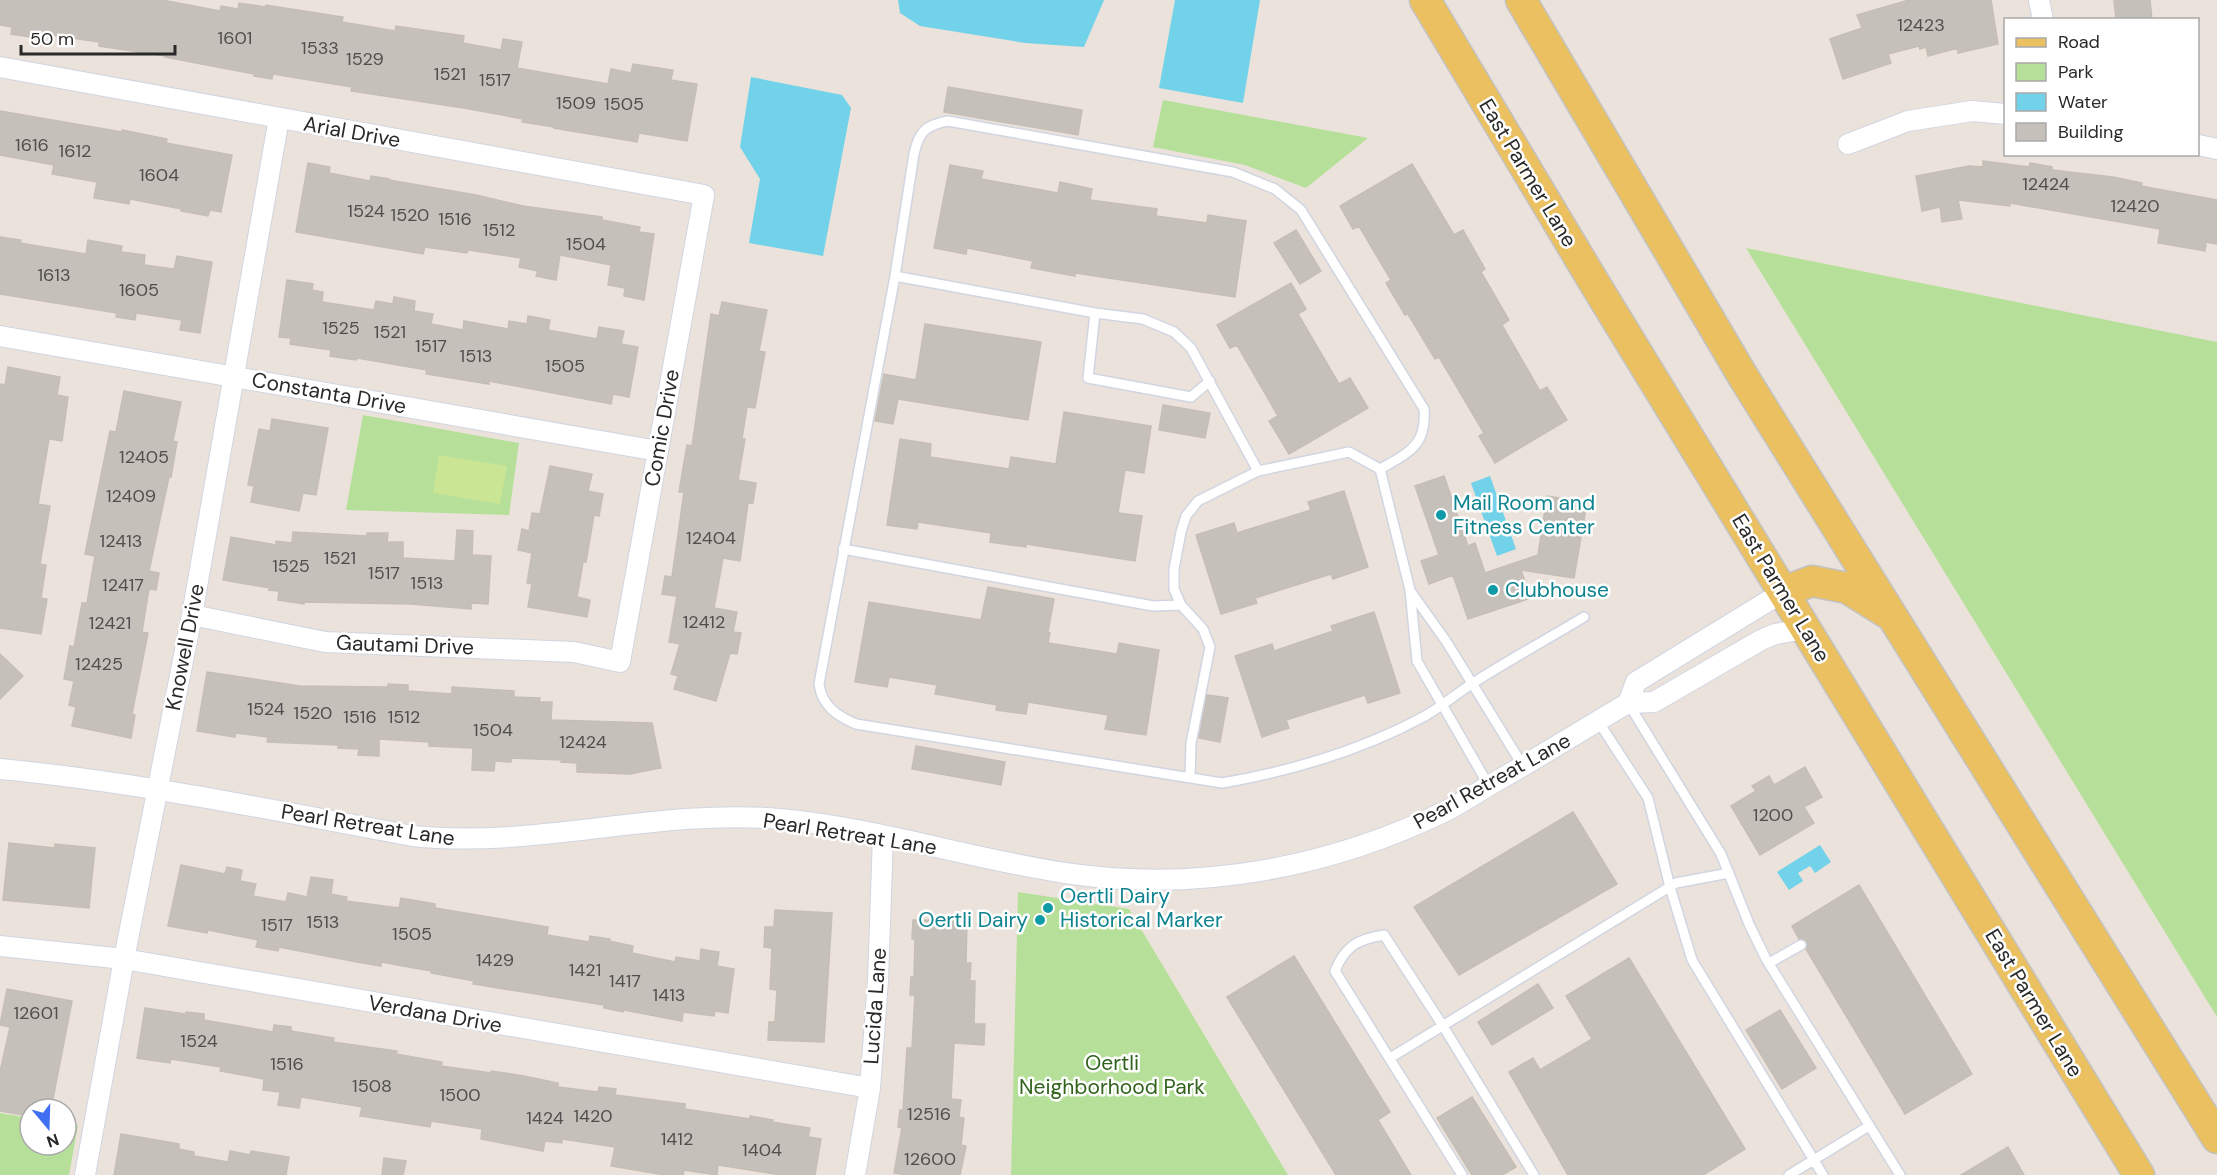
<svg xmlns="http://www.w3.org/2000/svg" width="2217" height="1175" viewBox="0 0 2217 1175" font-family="'DM Sans',sans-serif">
	<rect width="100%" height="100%" fill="#ebe3db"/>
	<!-- green -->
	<path fill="#b6df99" d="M1163 100 1368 138 1306 188 1245 165 1153 147Z
		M1746 248 2217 342V1017Z
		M363 415 519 443 509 515 346 510Z
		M1018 892 1129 909 1288 1175H1011Z
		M0 1113 30 1118V1145H66V1123L78 1125 69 1175H0Z"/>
	<!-- pitch -->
	<path fill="#cae695" d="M439 455 507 466 500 504 433 493Z"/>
	<!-- water -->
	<path fill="#71d2e9" d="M898 0H1104L1084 47 1025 43 920 26 900 13Z
		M1175 0H1260L1243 103 1159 88Z
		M751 77 842 95 851 108 823 256 749 243 760 179 740 147Z
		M1490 476 1516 549 1497 556 1471 483Z
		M1820 845 1831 862 1815 873 1810 866 1798 873 1803 881 1789 890 1777 872Z"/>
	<!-- building -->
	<path fill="#c6c0bb" stroke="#c6beb5" stroke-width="1.5" d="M0 0H162L220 11 221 6 238 9 239 3 265 7 266 5 343 17 342 22 395 31 396 26 464 36 463 43 501 50 503 39 522 42 517 68 608 84 611 69 631 73 633 64 673 70 671 80 697 84 687 141 639 133 637 142 554 128V127L522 122 523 119 470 109 351 91 352 87 273 74 272 79 254 76V74L165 57 166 56 99 46V42L31 32 30 37 11 34 12 27 0 25Z
		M1909 0H1991L1998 44 1958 53V48L1928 56 1926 47 1920 49 1919 46 1888 54 1891 63 1843 79 1830 39 1862 28 1857 15Z
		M2114 0H2150L2152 20H2116Z
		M948 87 1082 110 1078 135 944 112Z
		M0 111 122 132V130L167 139 166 143 232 155 221 212 210 210 208 216 181 211 182 209 130 199 129 204 94 198 97 182 52 174 54 165 0 155Z
		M1983 161 2029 167 2030 163 2052 167V170L2113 177 2142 183 2141 186 2217 200V244L2206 242 2205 251 2158 243 2160 229 2010 203V206L1958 200 1962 219 1942 222 1940 207 1922 211 1916 176 1969 166 1983 167Z
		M308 163 330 167 329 173 370 181 371 176 389 179V180L476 195 523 206 602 217V220L640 227 639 232 654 234 644 300 624 296 625 288 608 285 611 265 560 255 556 280 536 276 538 271 519 267 521 258 468 250 467 253 425 247 423 254 296 232Z
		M1412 164 1454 235 1463 230 1485 269 1481 272 1509 320 1502 325 1540 391 1547 387 1567 420 1495 463 1479 436 1484 433 1439 357 1435 359 1408 314 1405 315 1386 283 1391 280 1359 226 1353 229 1340 206Z
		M950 165 983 171 981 179 1058 193 1060 182 1092 189 1090 200 1157 209 1156 216 1207 223 1208 215 1246 221 1235 297 1075 273V276L1031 268 1033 261 967 248 966 254 934 248Z
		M1296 230 1321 271 1300 284 1274 243Z
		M0 237 21 240 20 243 86 254 88 240 122 246 121 252 145 255 144 265 174 269 177 256 212 262 200 333 180 330 182 320 136 313 135 320 116 317 117 313 0 294Z
		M287 280 313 284 312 290 323 292 322 302 374 310 376 301 393 304 394 297 415 301 414 311 433 314 431 324 463 330 464 321 508 329 509 321 527 324 528 316 550 320 548 330 597 339 599 327 624 331 621 344 638 347 629 397 613 394 611 404 489 381V384L426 374 427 370 357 358 356 360 330 356 331 350 290 344 291 338 279 337Z
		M1291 283 1306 309 1298 314 1339 384 1350 378 1368 408 1289 454 1269 421 1278 416 1237 345 1230 348 1217 325Z
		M722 302 767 310 759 351 765 352 755 408 747 407 742 439H745L738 480 756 483 753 503H748L740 561 723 558 714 608 737 612 733 632 741 633 737 654 730 653 716 701 674 689 678 676 671 674 680 644 669 642 677 596 662 594 665 576 672 577 684 492H679L687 445 692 446 711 314 719 316Z
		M925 324 1041 342 1028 420 898 399 893 424 875 421 884 374 916 380Z
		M8 367 60 377 57 395 68 397 62 441 49 439 38 504 50 506 40 564 46 565 41 598 47 599 41 634 0 628V384L5 385Z
		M124 391 181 402 173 441 177 442 171 477H169L149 571 159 573 156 590 149 589 142 632 148 633 132 714 135 715 131 738 72 726 76 707 69 705 74 681 64 679 70 646 74 647 82 603H87L95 556 85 554 110 431 116 432Z
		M1163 405 1210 413 1205 438 1159 430Z
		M1064 412 1151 426 1144 473 1125 470 1118 513 1142 516 1135 561 1026 544V547L990 542 991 533 918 522 917 529 887 525 900 439 931 444 930 457 1009 469 1011 457 1056 464Z
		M272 419 328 428 316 495 303 493 299 511 251 502 254 486 248 485 259 429 270 431Z
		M550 466 592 474 588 491 603 494 599 516 594 515 586 562H583L577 597 590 600 587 617 528 607 532 584 527 583 532 553 518 550 522 529 529 531 532 513 540 514Z
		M1444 476 1468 546 1475 543 1485 573 1538 555 1547 496 1587 502 1574 578 1521 570 1531 598 1468 619 1453 575 1429 584 1421 561 1439 555 1415 486Z
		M1344 491 1368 567 1333 579 1331 574 1255 598 1257 603 1221 614 1196 535 1234 523 1237 533 1311 510 1308 502Z
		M457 530 473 531 472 555 491 556 488 604 471 603V609L410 604 304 602V604L278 600 279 591 269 590 270 588 223 580 231 537 276 545V541L292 543 293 532 367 536V533H388L387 542H403V558L455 561Z
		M988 587 1054 599 1048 632 1050 633 1048 643 1117 654 1119 643 1159 650 1146 735 1105 729 1108 715 1028 702 1026 714 996 710 997 705 935 694 937 685 889 677 887 687 855 682 869 602 981 620Z
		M1374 612 1400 693 1368 703 1365 695 1286 720 1289 728 1262 737 1235 656 1272 644 1274 651 1333 631 1331 626Z
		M0 654 23 676 0 699Z
		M207 672 300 686 388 687V684L408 685V691L452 694V687L514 691V697L540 698 539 702H552L551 720 652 723 661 768 630 774 577 772V763L561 762 562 760 511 758V762L495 761 494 771 472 770 473 748 429 746V742L379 739V756L358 755 359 749 338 748V745L267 742 268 737 235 733V737L197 731Z
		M1207 695 1228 698 1220 742 1199 738Z
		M916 746 1005 762 1001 785 912 769Z
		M1805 767 1822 797 1804 807 1814 823 1760 855 1731 806 1756 791 1752 786 1769 776 1774 785Z
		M1573 812 1617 884 1459 975 1414 907Z
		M9 843 55 848V844L95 848 89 908 3 900Z
		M181 865 225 874 227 867 242 870 240 881 256 884 253 896 286 902 288 893 307 897 311 877 333 880 331 894 347 897 346 901 399 908 401 898 435 904V908L548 927 547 935 589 942 590 936 610 939 609 941 633 946 632 953 675 962 676 957 700 961 701 949 719 952 717 966 734 969 728 1013 715 1011 714 1016 683 1012 682 1021 624 1010 623 1012 604 1008V1005L473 984 474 981 431 973V971L381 962V966L357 962 279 947 278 951 256 947 258 940 208 930 207 933 168 926Z
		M1859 885 1972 1074 1905 1114 1806 949 1807 941 1799 939 1792 926Z
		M775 910 832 913 824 1042 768 1040 769 1022H775L777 990 770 989 772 948 764 947 765 927H774Z
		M913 920 967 921 966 963H971L970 981H975L974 1024H985L984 1045 954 1043 951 1099 961 1100 959 1117 964 1118 961 1145 966 1146 960 1175H907L894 1173 902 1128 898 1127 900 1110H903L907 1048H912L915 995H910L911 977H914L915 939H912Z
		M1294 956 1390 1112 1378 1120 1411 1175H1336L1227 997Z
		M1629 958 1745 1149 1703 1175H1568L1509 1072 1533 1058 1540 1070 1592 1039 1566 996Z
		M1538 984 1553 1008 1492 1045 1478 1022Z
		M7 989 72 1001 51 1109H30V1116L0 1111V1072L10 1027 0 1025Z
		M145 1008 185 1014 186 1012 204 1014V1020L273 1032 274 1025 291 1027V1031L334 1038 333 1042 397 1051 396 1054 442 1062 441 1066 491 1073V1071L524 1076 558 1083V1087L598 1092 599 1087 616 1089 615 1095 685 1104V1109L750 1119V1116L773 1120 772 1122 810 1128 808 1137 821 1139 815 1175H782L718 1165 717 1175 684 1170 683 1175H665L611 1166 615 1147 562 1139V1143L545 1141 543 1151 481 1139 482 1129 431 1121 430 1127 360 1116 362 1107 351 1105 301 1097 299 1108 278 1105 280 1092 263 1090 264 1079 220 1071 221 1067 171 1059 170 1063 137 1058Z
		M1780 1010 1816 1068 1782 1089 1746 1030Z
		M1472 1097 1516 1167 1502 1175H1472L1437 1118Z
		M121 1134 179 1144V1149L194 1152V1156L228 1162 230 1151 250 1155 251 1151 289 1157 286 1175H114Z
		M2008 1147 2024 1175H1961Z
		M384 1158 406 1161 403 1175H382Z"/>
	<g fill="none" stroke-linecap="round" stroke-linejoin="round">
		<defs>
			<path id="lane" d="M895 276 1095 313 1143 319 1174 332 1191 348 1258 471
				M1095 313 1088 378 1191 397 1210 381
				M1380 469C1408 453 1427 446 1424 409L1301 210 1275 189 1233 172 948 121C926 125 919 131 914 154L895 276 819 684C822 706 837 716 856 724L1222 783C1292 771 1362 750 1425 716 1441 707 1455 695 1470 685 1507 661 1546 640 1584 617
				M843 549 1153 606 1181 605
				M1411 592 1446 641 1523 766
				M1628 703 1721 854 1749 924 1766 959 1900 1175
				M1598 721 1648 798 1670 887 1692 960 1823 1175
				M1190 778 1191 743 1210 647 1203 629 1181 605 1174 589V569L1181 532 1186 516 1198 501 1258 471 1349 452 1380 469 1410 590 1417 661 1489 786
				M1769 963 1801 945
				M1390 1058 1676 883 1729 873
				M1462 1175 1335 971C1345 946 1358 939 1384 935L1443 1026 1534 1175
				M1789 1175 1869 1126"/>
			<path id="street" d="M2039 0 2043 20
				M0 67 704 195 620 662 574 652 325 642 192 615
				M1848 144 1908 121 1972 111 2006 114
				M2198 145 2217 149
				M0 336 658 451
				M1628 703 1636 682 1783 592
				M0 769C139 782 276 811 413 836 536 849 657 808 780 819 879 828 974 860 1072 874 1201 892 1332 867 1448 810 1465 801 1481 790 1497 781 1541 756 1584 729 1628 703L1654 702 1761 640 1775 634 1805 629
				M0 946 124 959 870 1088
				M85 1175 124 959 192 615 279 118
				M855 1175 870 1088 878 980 883 836"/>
			<path id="primary" d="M1425 0 1595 284 2139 1175
				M1521 0 1744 378 2217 1138
				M1783 592 1812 581 1847 588 1887 613"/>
		</defs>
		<!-- lane casing -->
		<use href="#lane" stroke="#d0d5e1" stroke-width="12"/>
		<!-- street casing -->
		<use href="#street" stroke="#d0d5e1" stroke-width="22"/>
		<!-- primary casing -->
		<use href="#primary" stroke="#c3c3c3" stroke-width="33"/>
		<!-- lane -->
		<use href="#lane" stroke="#fff" stroke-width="9"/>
		<!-- street -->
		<use href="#street" stroke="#fff" stroke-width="20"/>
		<!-- primary -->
		<use href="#primary" stroke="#eac060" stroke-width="30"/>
	</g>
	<!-- markers -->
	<g fill="#0f9aa8" stroke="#fff" stroke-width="2">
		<circle cx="1441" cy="515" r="6"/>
		<circle cx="1493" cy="590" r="6"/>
		<circle cx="1048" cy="908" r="6"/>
		<circle cx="1040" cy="920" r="6"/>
	</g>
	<g text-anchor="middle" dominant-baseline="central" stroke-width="5" stroke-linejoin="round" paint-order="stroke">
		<!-- number labels -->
		<g font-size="18" fill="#504f4e">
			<text x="1921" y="25">12423</text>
			<text x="235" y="38">1601</text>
			<text x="320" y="48">1533</text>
			<text x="365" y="59">1529</text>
			<text x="450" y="74">1521</text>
			<text x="495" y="80">1517</text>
			<text x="576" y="103">1509</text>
			<text x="624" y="104">1505</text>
			<text x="32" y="145">1616</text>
			<text x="75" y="151">1612</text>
			<text x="159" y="175">1604</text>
			<text x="2046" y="184">12424</text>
			<text x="2135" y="206">12420</text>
			<text x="366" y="211">1524</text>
			<text x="410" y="215">1520</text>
			<text x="455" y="219">1516</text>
			<text x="499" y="230">1512</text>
			<text x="586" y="244">1504</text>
			<text x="54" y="275">1613</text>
			<text x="139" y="290">1605</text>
			<text x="341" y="328">1525</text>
			<text x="390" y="332">1521</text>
			<text x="431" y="346">1517</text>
			<text x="476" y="356">1513</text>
			<text x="565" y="366">1505</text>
			<text x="144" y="457">12405</text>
			<text x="131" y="496">12409</text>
			<text x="711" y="538">12404</text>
			<text x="121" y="541">12413</text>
			<text x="340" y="558">1521</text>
			<text x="291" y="566">1525</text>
			<text x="384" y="573">1517</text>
			<text x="427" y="583">1513</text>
			<text x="123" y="585">12417</text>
			<text x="704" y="622">12412</text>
			<text x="110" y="623">12421</text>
			<text x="99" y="664">12425</text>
			<text x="266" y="709">1524</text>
			<text x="313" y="713">1520</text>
			<text x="360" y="717">1516</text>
			<text x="404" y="717">1512</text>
			<text x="493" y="730">1504</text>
			<text x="583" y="742">12424</text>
			<text x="1773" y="815">1200</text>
			<text x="323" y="922">1513</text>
			<text x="277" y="925">1517</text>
			<text x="412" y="934">1505</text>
			<text x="495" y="960">1429</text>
			<text x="585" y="970">1421</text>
			<text x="625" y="981">1417</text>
			<text x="669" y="995">1413</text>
			<text x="36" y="1013">12601</text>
			<text x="199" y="1041">1524</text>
			<text x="287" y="1064">1516</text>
			<text x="372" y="1086">1508</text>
			<text x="460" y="1095">1500</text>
			<text x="929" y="1114">12516</text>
			<text x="593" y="1116">1420</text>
			<text x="545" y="1118">1424</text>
			<text x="677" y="1139">1412</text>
			<text x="762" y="1150">1404</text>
			<text x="930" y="1159">12600</text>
		</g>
		<!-- street labels -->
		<g font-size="21" fill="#292929" stroke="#fff">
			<text transform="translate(352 132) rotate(10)">Arial Drive</text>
			<text transform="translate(1528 173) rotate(59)">East Parmer Lane</text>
			<text transform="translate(329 393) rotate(10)">Constanta Drive</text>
			<text transform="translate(662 428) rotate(-80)">Comic Drive</text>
			<text transform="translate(1781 588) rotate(59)">East Parmer Lane</text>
			<text transform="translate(405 645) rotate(2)">Gautami Drive</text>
			<text transform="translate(185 647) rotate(-79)">Knowell Drive</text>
			<text transform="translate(1492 781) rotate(-29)">Pearl Retreat Lane</text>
			<text transform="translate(368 825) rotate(9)">Pearl Retreat Lane</text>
			<text transform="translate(850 834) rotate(9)">Pearl Retreat Lane</text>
			<text transform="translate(2034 1003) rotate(59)">East Parmer Lane</text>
			<text transform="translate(875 1006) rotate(-86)">Lucida Lane</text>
			<text transform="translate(435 1014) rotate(10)">Verdana Drive</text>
		</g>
		<!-- culture labels -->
		<g font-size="21" fill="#0d838f" stroke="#fff" text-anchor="start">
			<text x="1453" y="503">Mail Room and<tspan x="1453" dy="24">Fitness Center</tspan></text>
			<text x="1505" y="590">Clubhouse</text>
			<text x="1060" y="896">Oertli Dairy<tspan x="1060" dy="24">Historical Marker</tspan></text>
			<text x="1028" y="920" text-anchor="end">Oertli Dairy</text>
		</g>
		<!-- park labels -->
		<g font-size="21" fill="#30621c" stroke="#fff">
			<text x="1112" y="1063">Oertli<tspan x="1112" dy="24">Neighborhood Park</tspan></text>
		</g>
	</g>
	<!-- legend -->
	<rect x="2004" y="18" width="195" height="138" fill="#ffffff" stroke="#a9a9a9" stroke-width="1.5"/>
	<rect x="2016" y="38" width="30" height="9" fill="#eac060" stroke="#a9a9a9" stroke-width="1.5"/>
	<text x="2058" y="48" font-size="18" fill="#292929">Road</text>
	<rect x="2016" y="63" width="30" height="18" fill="#b6df99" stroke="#a9a9a9" stroke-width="1.5"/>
	<text x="2058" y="78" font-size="18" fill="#292929">Park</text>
	<rect x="2016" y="93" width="30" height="18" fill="#71d2e9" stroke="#a9a9a9" stroke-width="1.5"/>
	<text x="2058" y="108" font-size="18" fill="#292929">Water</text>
	<rect x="2016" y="123" width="30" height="18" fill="#c6c0bb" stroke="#a9a9a9" stroke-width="1.5"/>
	<text x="2058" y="138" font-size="18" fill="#292929">Building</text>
	<!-- north arrow -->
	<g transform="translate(48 1127) rotate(161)"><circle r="28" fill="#ffffff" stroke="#a9a9a9" stroke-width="1.5"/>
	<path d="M0-4.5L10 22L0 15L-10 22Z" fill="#406ff2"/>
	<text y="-9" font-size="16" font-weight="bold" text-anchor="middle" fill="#292929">N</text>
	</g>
	<!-- scale -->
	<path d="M21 45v9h154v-9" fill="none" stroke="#292929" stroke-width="3"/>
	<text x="30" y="45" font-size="18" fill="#292929" stroke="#ffffff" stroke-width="4.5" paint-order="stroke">50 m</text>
</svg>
